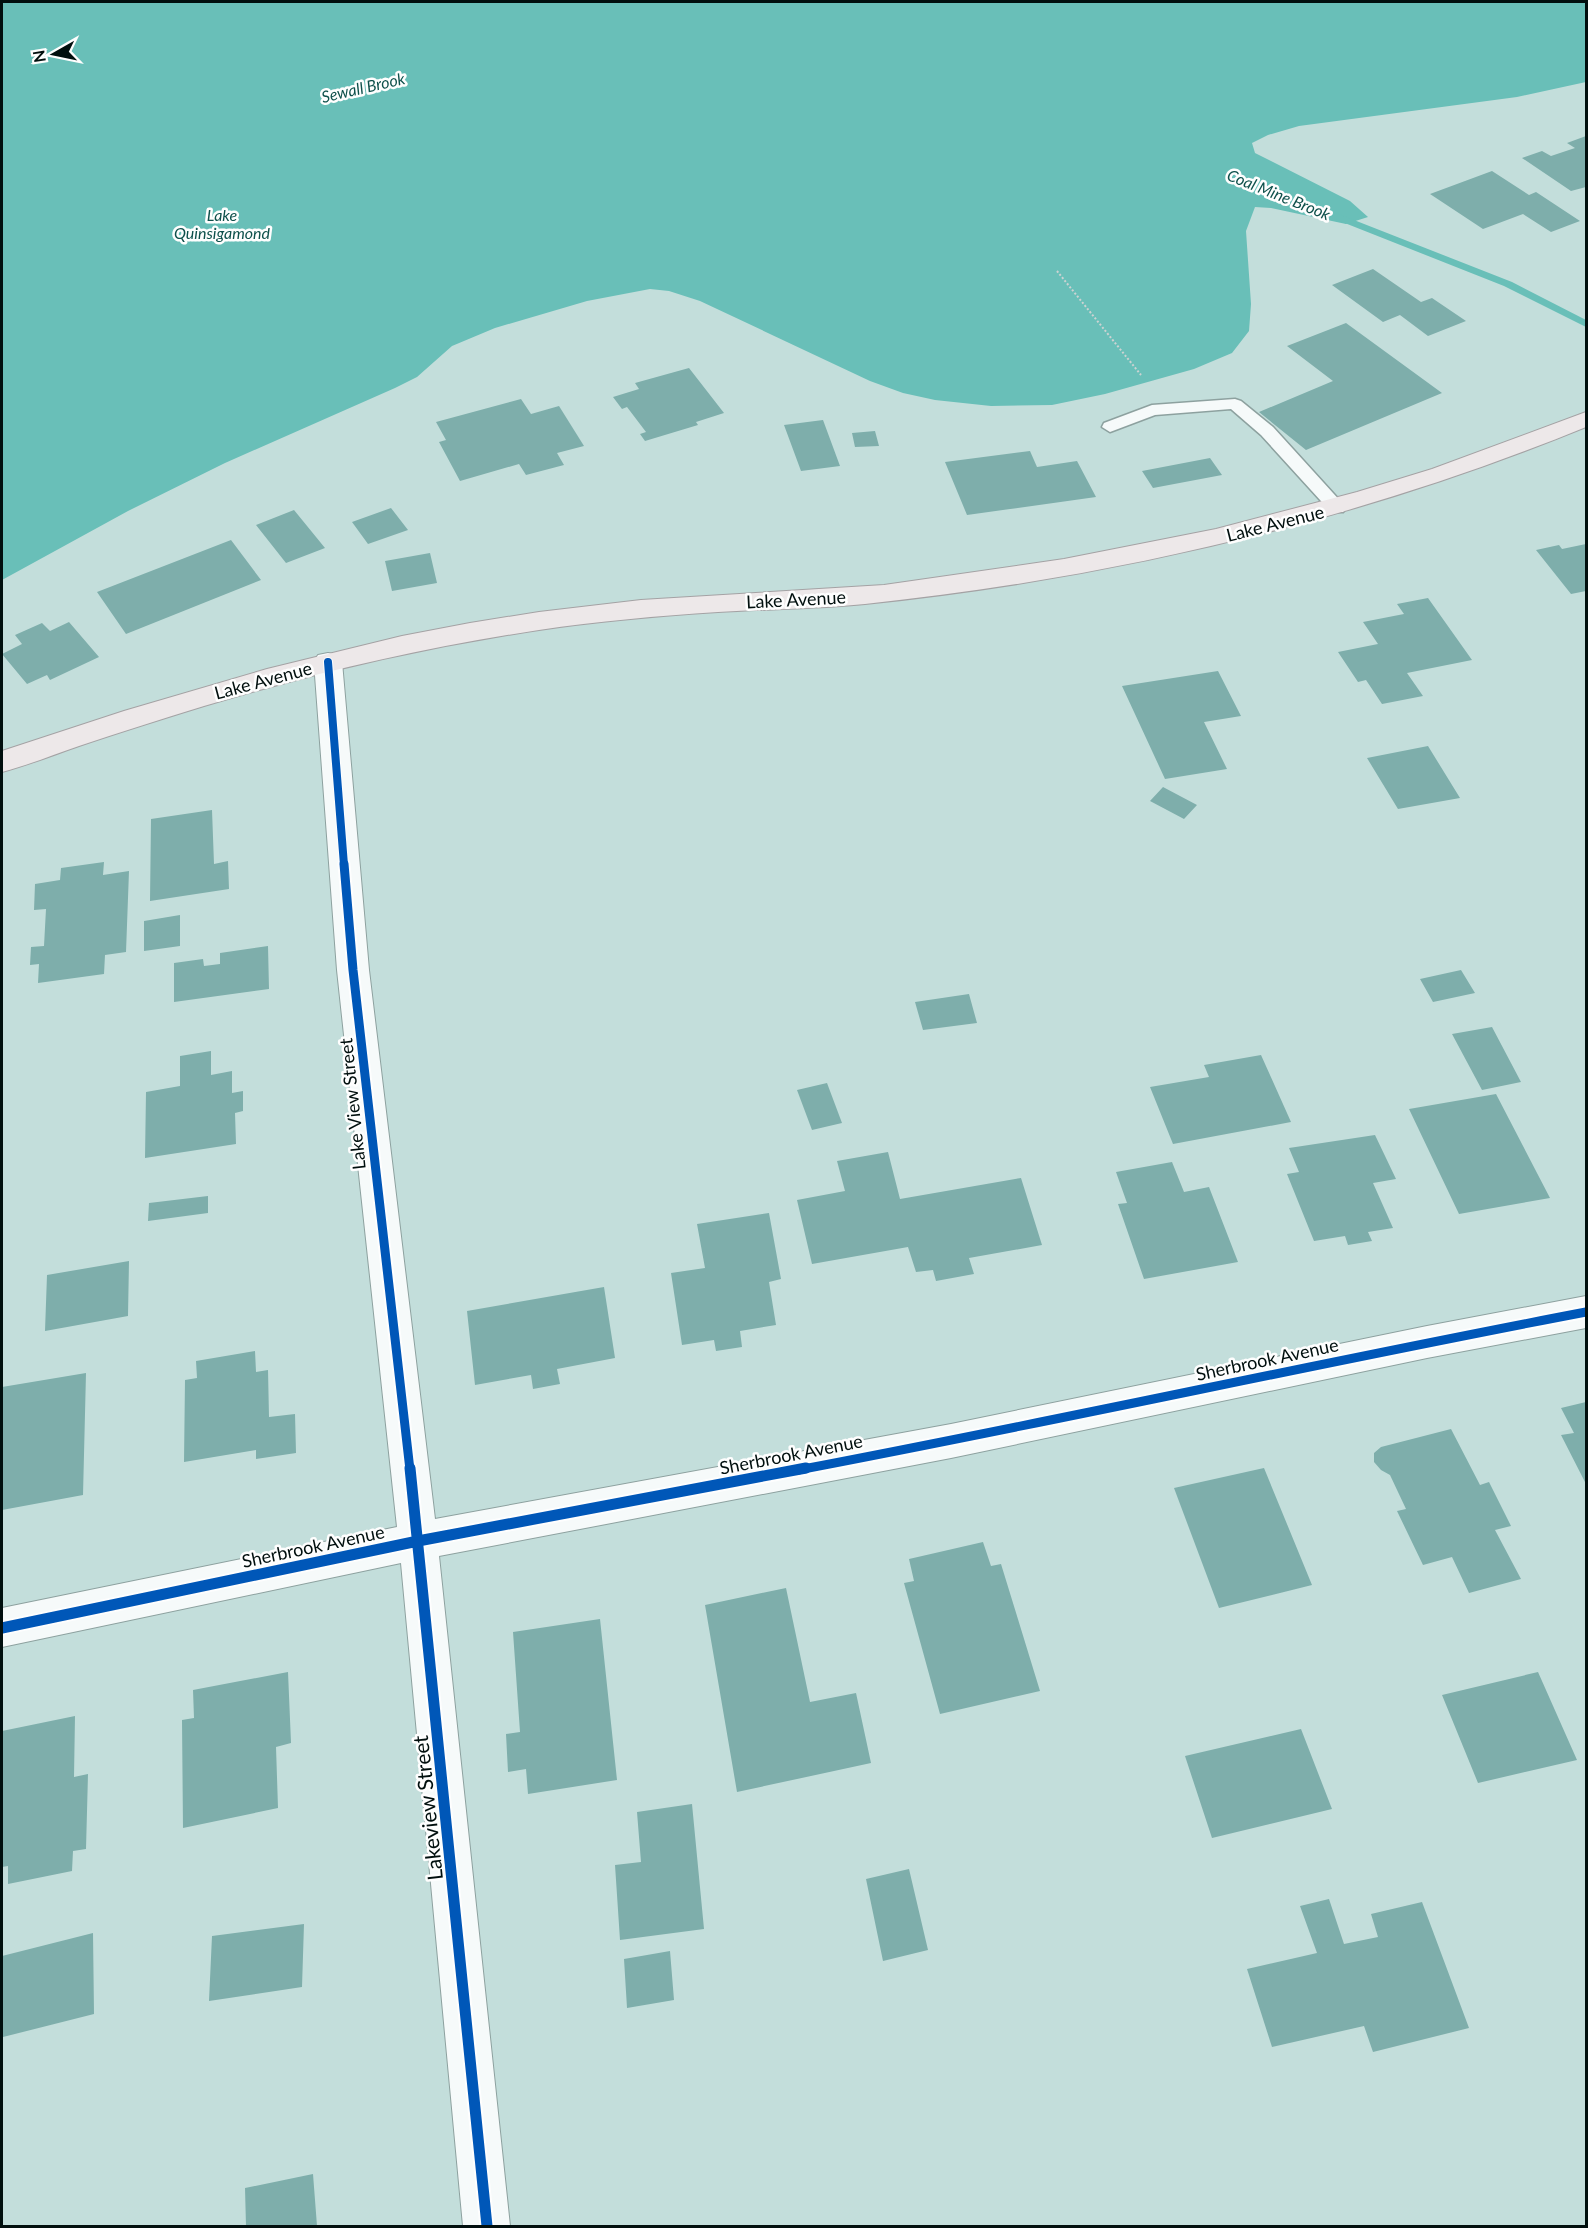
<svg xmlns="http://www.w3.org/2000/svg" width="1588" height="2228" viewBox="0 0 1588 2228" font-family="Lato,sans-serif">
	<rect width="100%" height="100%" fill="#c3dedb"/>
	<!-- water -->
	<path fill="#69bfb8" d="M2 2H1586V82L1517 97 1299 126 1268 135 1252 143 1255 153 1350 201 1368 217 1346 224 1271 208 1255 207 1246 231 1251 304 1249 331 1232 353 1194 369 1105 394 1052 405 991 406 935 400 903 393 870 381 700 301 669 291 650 289 587 301 495 328 452 346 417 377 395 388 225 463 128 511 2 580Z"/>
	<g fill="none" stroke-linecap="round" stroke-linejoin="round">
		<!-- stream -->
		<path fill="#69bfb8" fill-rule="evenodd" d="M1331 211 1512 282 1586 320V327L1504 286 1327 216 1326 214Z"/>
	</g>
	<!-- building -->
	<path fill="#7eaeab" d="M1586 136V187L1571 191 1522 158 1542 151 1551 156 1575 148 1567 143Z
		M1492 171 1529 195 1536 192 1580 221 1551 232 1523 214 1483 229 1430 194Z
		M1373 269 1421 302 1432 298 1466 321 1428 336 1400 315 1383 322 1332 285Z
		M1346 323 1442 393 1306 450 1259 412 1333 381 1287 346Z
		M689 368 724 413 696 422 698 425 645 441 640 434 646 432 627 407 622 409 613 397 639 389 635 383Z
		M521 399 531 414 559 406 584 446 557 453 564 465 526 475 519 464 460 481 439 442 446 440 436 422Z
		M823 420 840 466 801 471 784 425Z
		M875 431 879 446 855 447 852 433Z
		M1030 451 1037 467 1077 461 1096 497 967 515 945 462Z
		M1210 458 1222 475 1153 488 1142 471Z
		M391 508 408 530 368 544 352 522Z
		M294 510 325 548 286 563 256 525Z
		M231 540 261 580 126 634 97 592Z
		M1586 544V591L1571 594 1536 550 1559 545 1562 549Z
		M430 553 437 583 392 591 385 561Z
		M1428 598 1472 660 1407 673 1423 696 1382 704 1366 680 1358 682 1338 652 1378 644 1363 622 1404 614 1397 604Z
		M69 622 99 657 50 680 47 675 27 684 2 654 22 644 15 635 42 623 50 631Z
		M1218 671 1241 716 1204 722 1227 769 1165 779 1122 686Z
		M1428 746 1460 798 1398 809 1367 758Z
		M1163 787 1197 805 1184 819 1150 801Z
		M212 810 214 864 228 861 229 889 150 901 151 819Z
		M104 862 103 875 129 871 126 952 105 955 104 974 38 983 39 964 30 965 31 947 44 946 46 909 34 910 35 884 60 880 61 868Z
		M180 915V946L144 951V921Z
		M268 946 269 989 174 1002V963L203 959 204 966 220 964V953Z
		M1461 970 1475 993 1433 1002 1420 979Z
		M969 994 977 1023 923 1030 915 1002Z
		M1492 1027 1521 1082 1482 1090 1452 1034Z
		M211 1051V1075L232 1071V1093L243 1091V1111L235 1113 236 1144 145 1158 146 1092 180 1086V1056Z
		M1261 1055 1291 1122 1173 1144 1150 1087 1209 1077 1204 1065Z
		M827 1083 842 1123 812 1130 797 1090Z
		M1496 1094 1550 1198 1459 1214 1409 1109Z
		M1375 1135 1396 1179 1373 1183 1393 1228 1368 1232 1372 1241 1348 1245 1345 1236 1314 1241 1287 1174 1299 1172 1289 1148Z
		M888 1152 900 1199 1021 1178 1042 1245 969 1258 974 1274 936 1281 933 1270 916 1272 908 1247 812 1264 797 1200 845 1191 837 1161Z
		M1172 1162 1184 1192 1209 1187 1238 1262 1144 1279 1118 1204 1127 1203 1116 1172Z
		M208 1196V1213L148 1221 149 1203Z
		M769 1213 781 1279 769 1282 776 1325 740 1331 742 1347 716 1351 714 1340 682 1345 671 1273 705 1268 697 1224Z
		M129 1261 128 1316 45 1331 47 1275Z
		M604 1287 615 1358 557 1369 560 1384 533 1389 531 1375 475 1385 467 1311Z
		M255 1351 256 1372 268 1370 269 1417 295 1414 296 1453 256 1459V1450L184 1462 185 1380 197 1378 196 1361Z
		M86 1373 83 1495 2 1510V1387Z
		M1586 1402V1484L1561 1435 1574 1433 1561 1408Z
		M1451 1429 1480 1485 1489 1482 1511 1526 1495 1530 1521 1579 1469 1593 1452 1557 1423 1565 1397 1511 1406 1509 1390 1475 1381 1470 1374 1462V1453L1381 1447Z
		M1264 1468 1312 1585 1219 1608 1174 1488Z
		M983 1542 991 1566 1001 1564 1040 1691 940 1714 904 1583 914 1581 909 1559Z
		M786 1588 810 1702 856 1693 871 1763 737 1792 705 1605Z
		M600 1619 617 1780 528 1794 526 1769 508 1772 506 1734 520 1732 513 1632Z
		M288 1672 291 1743 276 1747 278 1808 183 1828 182 1720 194 1718 193 1690Z
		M1538 1672 1577 1760 1478 1783 1442 1695Z
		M75 1716 74 1777 88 1774 86 1849 73 1851 72 1871 8 1884V1866L2 1867V1731Z
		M1301 1729 1332 1809 1212 1838 1185 1756Z
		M692 1804 704 1929 620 1940 615 1865 641 1862 637 1812Z
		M909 1869 928 1950 883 1961 866 1879Z
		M1329 1899 1344 1944 1378 1937 1371 1914 1422 1902 1469 2028 1373 2052 1364 2026 1272 2047 1247 1969 1317 1953 1300 1906Z
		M304 1924 302 1987 209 2001 212 1936Z
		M93 1933 94 2014 3 2037 2 1956Z
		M670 1951 674 2000 627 2008 624 1959Z
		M313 2174 317 2226H246L245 2188Z"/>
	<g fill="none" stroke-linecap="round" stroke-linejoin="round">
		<defs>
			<path id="lane" d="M1235 399 1241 401 1273 427 1343 504 1346 508 1343 512H1331L1261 435 1231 409 1155 415 1110 432 1102 427 1104 423 1152 405Z"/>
			<path id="street" d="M328 653 338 655 342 662 369 970 435 1519 951 1424 1427 1326 1586 1296V1328L1427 1358 951 1458 439 1556 510 2226H463L401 1563 2 1647V1608L397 1527 337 970 314 662 318 655Z"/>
			<path id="primary" d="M1586 412V427C1356 521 1113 578 865 604 816 609 767 609 718 612 658 616 598 621 539 630 426 647 313 673 204 706 162 719 120 732 79 746 53 755 28 765 2 772V751L124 711 267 669 402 636 470 623 539 612 641 600 884 585 1064 559 1216 529 1357 492 1432 469Z"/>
		</defs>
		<!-- lane casing -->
		<use href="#lane" stroke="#8da19f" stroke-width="3"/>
		<!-- street casing -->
		<use href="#street" stroke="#8da19f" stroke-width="2"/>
		<!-- primary casing -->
		<use href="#primary" stroke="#a4a2a4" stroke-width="2"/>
		<!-- path -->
		<path stroke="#ccd3d2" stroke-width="2" stroke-dasharray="2 2" stroke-linecap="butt" d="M1057 271 1141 375"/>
		<!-- lane -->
		<use href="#lane" fill="#f6fafa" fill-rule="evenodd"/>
		<!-- street -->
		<use href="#street" fill="#f6fafa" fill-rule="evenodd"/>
		<!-- primary -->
		<use href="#primary" fill="#ede8e9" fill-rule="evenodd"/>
		<defs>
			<path id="cycleway-far2" d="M328 662 344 865"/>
			<path id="cycleway-far1" d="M344 864 353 970 410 1470
				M798 1470C1062 1420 1323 1362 1586 1312"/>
			<path id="cycleway" d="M410 1468 487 2226
				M2 1628 418 1541 806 1468"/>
		</defs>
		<!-- cycleway-far2 casing -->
		<use href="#cycleway-far2" stroke="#fefefe" stroke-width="10"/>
		<!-- cycleway-far1 casing -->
		<use href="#cycleway-far1" stroke="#fefefe" stroke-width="13"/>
		<!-- cycleway casing -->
		<use href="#cycleway" stroke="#fefefe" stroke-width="15"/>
		<!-- cycleway-far2 -->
		<use href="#cycleway-far2" stroke="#0057b8" stroke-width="8"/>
		<!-- cycleway-far1 -->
		<use href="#cycleway-far1" stroke="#0057b8" stroke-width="9"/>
		<!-- cycleway -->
		<use href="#cycleway" stroke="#0057b8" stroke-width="11"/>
	</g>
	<g text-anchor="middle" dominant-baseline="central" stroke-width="5" stroke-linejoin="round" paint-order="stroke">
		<!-- far-water labels -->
		<g font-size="16" font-style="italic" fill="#0e504b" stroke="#fefefe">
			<text transform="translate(363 87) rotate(-13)">Sewall Brook</text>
			<text transform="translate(1279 194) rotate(22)">Coal Mine Brook</text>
			<text x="222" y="214">Lake<tspan x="222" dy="18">Quinsigamond</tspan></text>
		</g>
		<!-- street labels -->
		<g font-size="18" fill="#010f0e" stroke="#fefefe">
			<text transform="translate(1275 523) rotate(-14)">Lake Avenue</text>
			<text transform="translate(796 599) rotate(-3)">Lake Avenue</text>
			<text transform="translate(263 680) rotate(-15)">Lake Avenue</text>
			<text transform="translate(352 1104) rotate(-96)">Lake View Street</text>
			<text transform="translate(1267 1359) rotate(-12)">Sherbrook Avenue</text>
			<text transform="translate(791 1454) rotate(-11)">Sherbrook Avenue</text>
			<text transform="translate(313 1546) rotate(-12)">Sherbrook Avenue</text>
		</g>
		<!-- near-street labels -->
		<g font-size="21" fill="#010f0e" stroke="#fefefe">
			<text transform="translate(427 1808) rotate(-96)">Lakeview Street</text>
		</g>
	</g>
	<!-- border -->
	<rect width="1588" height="2228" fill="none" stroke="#010f0e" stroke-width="6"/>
	<!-- north arrow -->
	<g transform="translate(54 54) rotate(261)" stroke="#fefefe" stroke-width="4.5" paint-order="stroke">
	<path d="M0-4.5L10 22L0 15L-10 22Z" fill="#010f0e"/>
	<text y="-9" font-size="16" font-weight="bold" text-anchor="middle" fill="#010f0e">N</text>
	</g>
</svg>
